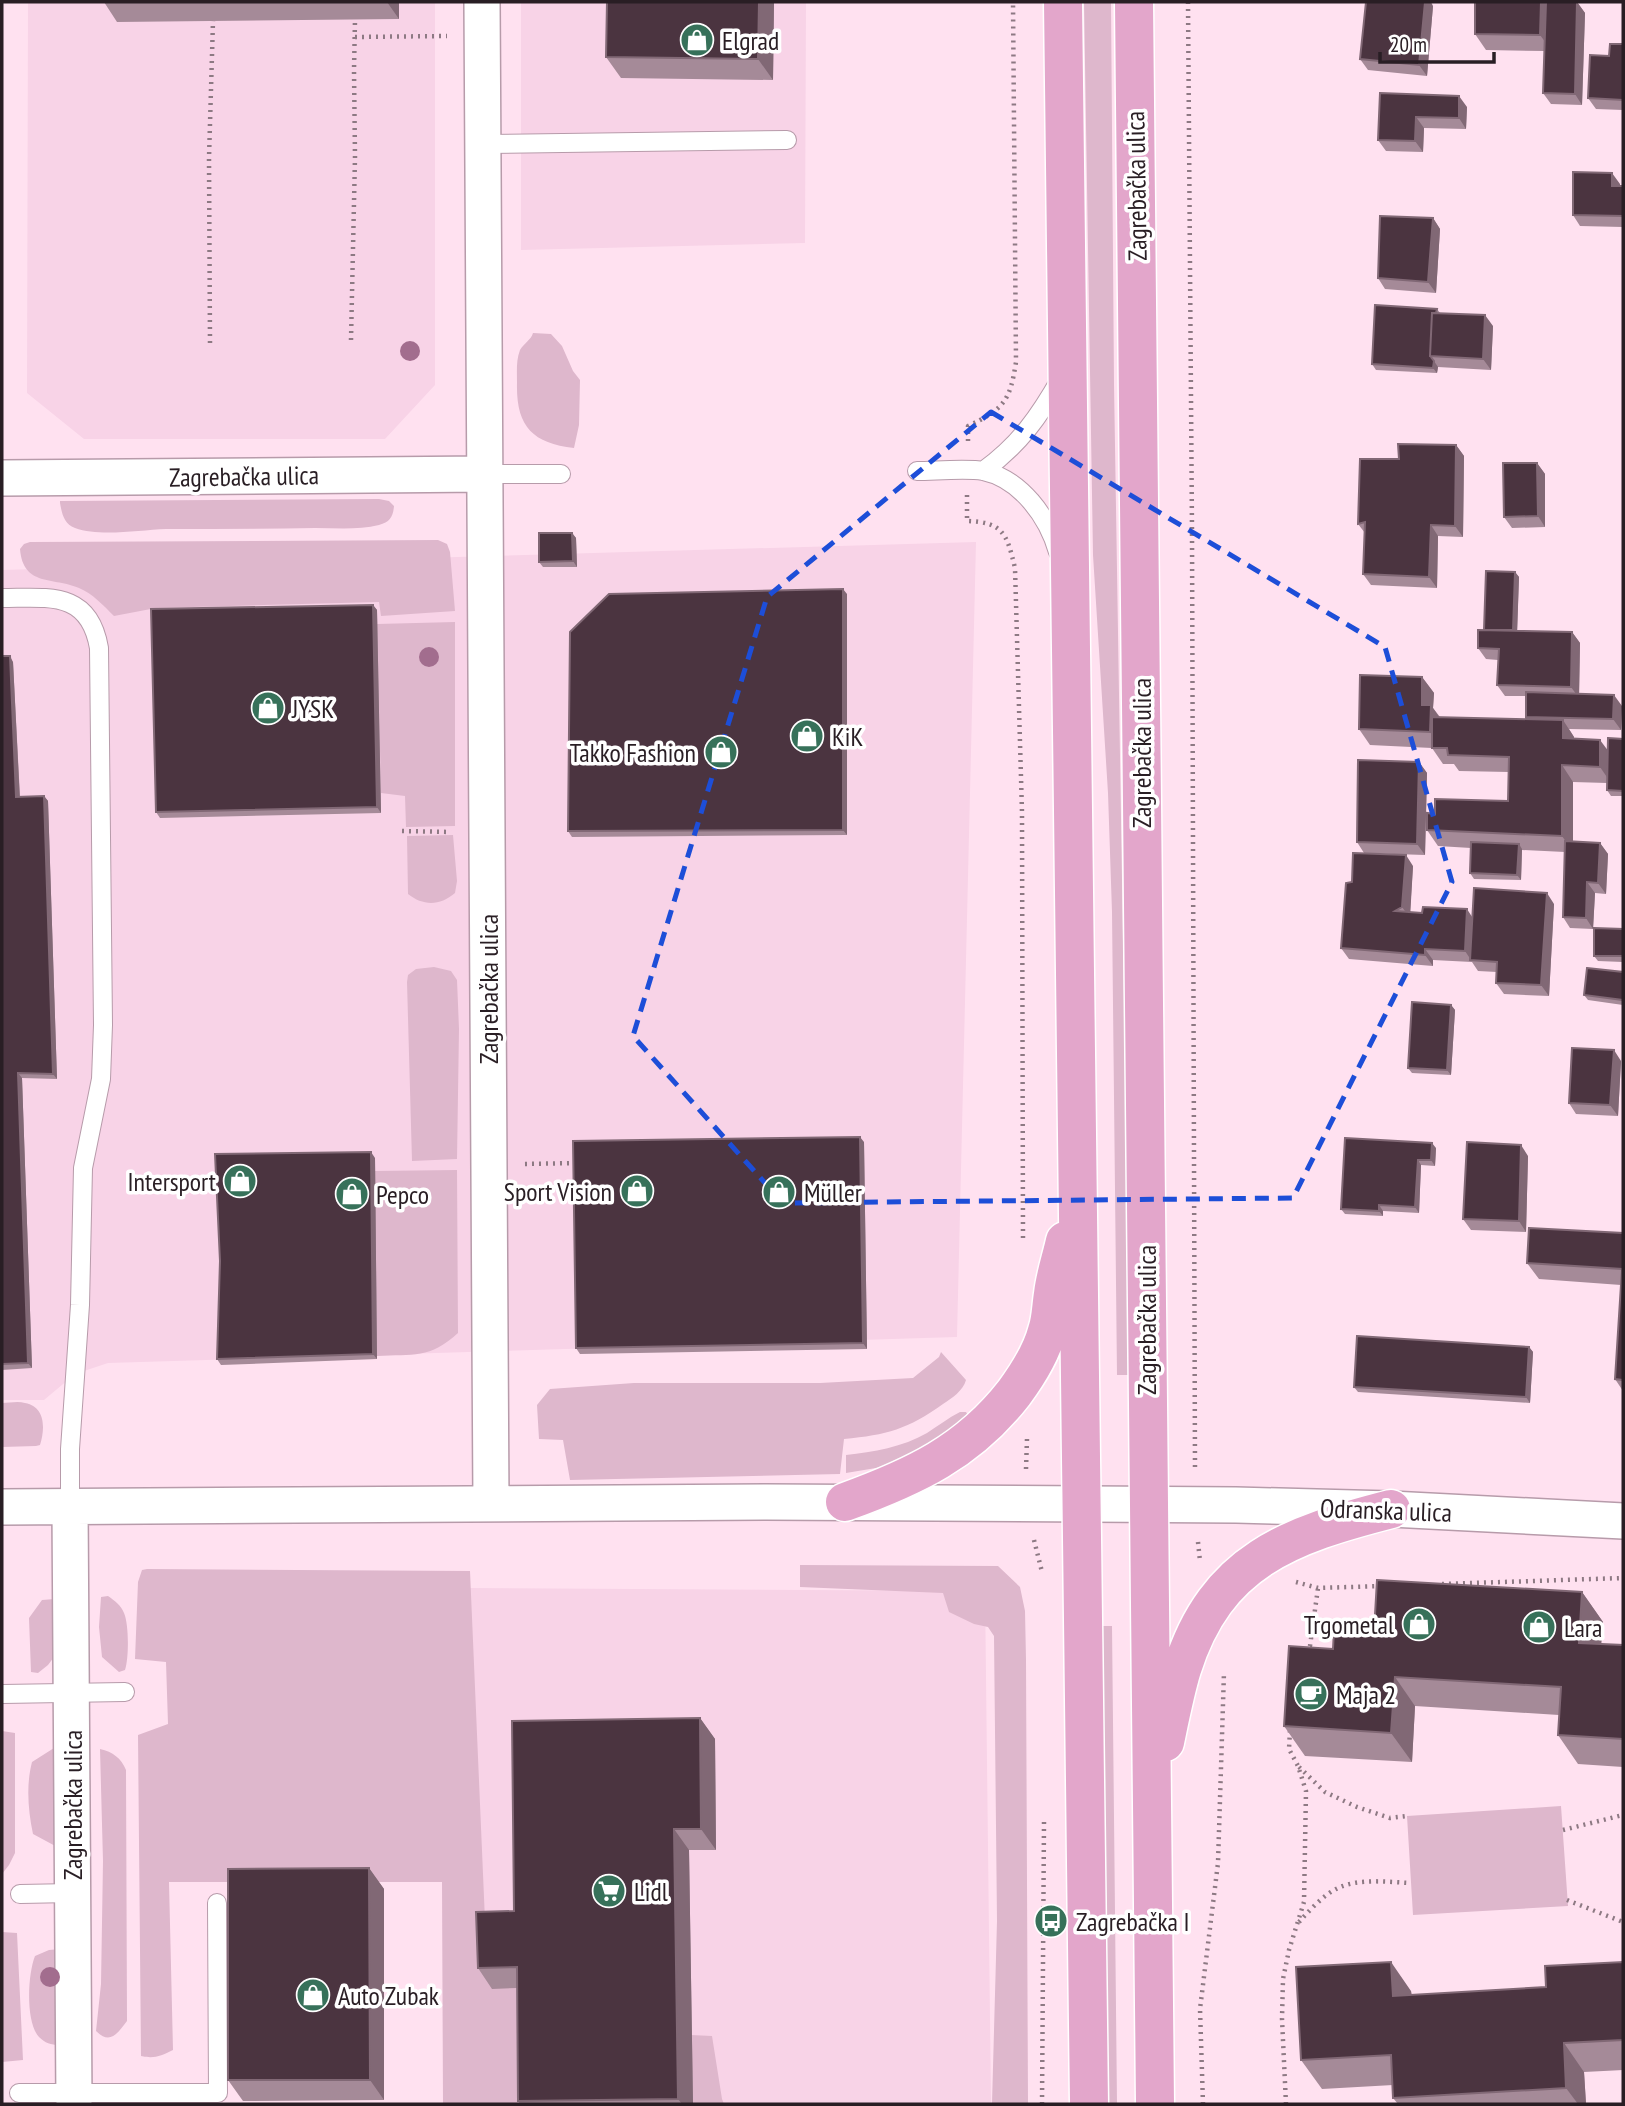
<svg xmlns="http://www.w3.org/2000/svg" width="1625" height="2106" viewBox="0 0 1625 2106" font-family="'PT Sans Narrow',sans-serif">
	<rect width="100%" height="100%" fill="#ffe1f0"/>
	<!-- built -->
	<path fill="#f8d3e7" d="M28 2H435V385L385 439H84L27 393Z
		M521 2H806L805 243 521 250Z
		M976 542 957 1337 108 1363 75 1374 44 1400H2V570Z
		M468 1588 985 1591 991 2104H477Z"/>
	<!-- green -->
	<path fill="#deb7cc" d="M1084 2H1111L1114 384 1130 1375H1117L1112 912 1108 793 1093 555Z
		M533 333 551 334 562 346 573 371 580 380 579 425 574 448C532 443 516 426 517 383 517 372 516 360 520 350 524 343 531 340 533 333Z
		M379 499 389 501 394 506C393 517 390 522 379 525 359 530 336 528 315 528 265 529 215 529 166 529 139 530 100 537 75 528 64 524 62 514 60 503V501Z
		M438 540 447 544 450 552 455 611 381 616 379 602 156 608 114 616C103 605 93 594 79 588 54 577 23 587 20 549L24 544 30 542Z
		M455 622V826L406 827 405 796 381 793 377 624Z
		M453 835 457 881 455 893C440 906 423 906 408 894L407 836Z
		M434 967 451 971 457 980 459 1029 457 1159 412 1161 407 982 408 975 416 969Z
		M457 1170 458 1333C430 1359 413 1354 377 1356L374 1171Z
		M941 1352 966 1380C963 1391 952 1398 943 1404 908 1429 887 1435 844 1439L840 1474 570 1480 563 1440 539 1439 537 1405 550 1389 634 1383H820L913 1378 939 1357Z
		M2 1403C9 1403 18 1401 25 1403 46 1407 45 1429 40 1445L36 1446 2 1447Z
		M960 1412H966L972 1422 888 1466 846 1473V1455C873 1452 903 1447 927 1433 938 1426 948 1418 960 1412Z
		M800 1565 998 1566 1020 1587 1025 1611 1026 1660 1028 2104H992L997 1921 994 1636 988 1627 974 1624 949 1612 943 1593 800 1587Z
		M147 1569 470 1571 487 1967 501 1987 529 1989 532 2104H443L442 1882H169L173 2050C161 2056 154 2059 141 2056L138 1735 168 1724 166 1662 135 1659 138 1582 142 1570Z
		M108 1596C115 1601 121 1605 124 1613 129 1624 129 1658 125 1670L119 1672 102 1657 99 1627 101 1597Z
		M55 1599 57 1653 48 1665 38 1673 31 1672 29 1618 42 1600Z
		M1101 1626H1112L1117 2104H1108Z
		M2 1731 15 1733V1853L9 1865 2 1874Z
		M54 1748 59 1749V1848L33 1834C28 1810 26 1785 32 1762Z
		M100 1749C113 1752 121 1758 126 1770L127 2021C117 2034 110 2045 96 2031L101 1984 103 1861Z
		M1561 1806 1568 1906 1413 1915 1407 1816Z
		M2 1932 17 1933 23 2060 2 2062Z
		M60 1949 59 2045C51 2045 45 2043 39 2037 25 2022 28 1973 35 1956L49 1950Z
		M691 2035 712 2036 722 2099 724 2104H693Z"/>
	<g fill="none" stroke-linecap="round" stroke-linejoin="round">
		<defs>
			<path id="lane" d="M483 144 787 140
				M917 471C934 471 968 468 983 471 1021 479 1048 517 1058 552
				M983 471C1019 445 1039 417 1061 378
				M485 474H561
				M2 598C48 598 89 590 99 648L103 1025 101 1079 83 1168 80 1305 70 1449V1507
				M2 1694 125 1692
				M20 1894 72 1893
				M19 2093H218L217 1903"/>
			<path id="street" d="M482 2 491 1504
				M2 478 485 474
				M2 1507 767 1502 1236 1505 1391 1509 1623 1521
				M70 1507 74 2104"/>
			<path id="primary" d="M1063 2 1089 2104
				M1134 2 1155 2104
				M845 1502C914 1477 968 1452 1014 1393 1028 1374 1041 1354 1047 1331 1051 1320 1051 1306 1053 1294 1055 1276 1061 1259 1065 1241
				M1165 1742C1170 1718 1175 1692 1182 1669 1216 1560 1290 1535 1391 1509"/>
		</defs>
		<!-- lane casing -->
		<use href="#lane" stroke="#b79baa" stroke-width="20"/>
		<!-- street casing -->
		<use href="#street" stroke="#b79baa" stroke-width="38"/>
		<!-- primary casing -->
		<use href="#primary" stroke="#fff" stroke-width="41"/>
		<!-- path -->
		<path stroke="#8d7983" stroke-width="4.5" stroke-dasharray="2 5" stroke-linecap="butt" d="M1188 2 1192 530 1195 1470
			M355 37 447 36
			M351 340 355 157 354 70 355 20
			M210 343 209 158 213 21
			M968 441V426C1004 409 1010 401 1016 362L1013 2
			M967 495V521C1004 522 1007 535 1015 568L1022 812 1023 1240
			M402 831 451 832
			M525 1164 576 1163
			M1026 1469 1027 1439
			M1034 1540 1042 1572
			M1198 1542 1200 1561
			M1296 1582 1318 1588 1381 1586
			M1442 1584 1623 1578
			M1304 1650 1310 1646 1318 1588
			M1299 1767 1325 1792 1357 1807 1390 1818 1407 1816
			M1563 1830 1623 1815
			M1567 1900 1623 1922
			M1299 1922C1310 1910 1323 1895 1338 1888 1359 1878 1388 1882 1411 1883
			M1042 2104 1044 1822
			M1203 2104 1200 2009 1218 1863 1224 1672
			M1286 2104 1282 2019 1283 1979 1289 1950 1304 1902 1306 1791 1298 1766 1289 1749 1290 1730"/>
		<!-- lane -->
		<use href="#lane" stroke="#fff" stroke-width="18"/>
		<!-- street -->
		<use href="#street" stroke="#fff" stroke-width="35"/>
		<!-- primary -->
		<use href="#primary" stroke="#e3a6cb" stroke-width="38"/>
	</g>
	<!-- trees -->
	<g fill="#a26d8e">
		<circle cx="410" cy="351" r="10"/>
		<circle cx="429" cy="657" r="10"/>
		<circle cx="50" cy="1977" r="10"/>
	</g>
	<!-- wall -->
	<path fill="#a58a98" d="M104 2H399V19L117 22Z
		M607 2H774L773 80 621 78 606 57Z
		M1577 2 1585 13 1582 105 1551 104 1543 93 1545 51 1486 50 1475 34Z
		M1433 6 1427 76 1368 70 1360 59Z
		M1623 44V110L1596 109 1588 98 1609 56Z
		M1380 93 1467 107 1466 129 1424 128 1423 152 1386 151 1378 140Z
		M1620 184V186H1623V227L1580 226 1573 215Z
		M1433 218 1440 229 1436 293 1385 289 1378 278Z
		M1437 309 1440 313 1493 326 1491 370 1438 367 1437 373 1376 370 1372 364Z
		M1456 445 1464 456 1463 537 1438 536 1437 588 1371 585 1363 574 1365 533 1358 524 1399 459Z
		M1537 463 1545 474V527L1512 528 1504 517Z
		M572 533 576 538 577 567H543L539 562Z
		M1515 572 1519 577 1517 631 1572 632 1580 643 1579 694 1622 706 1621 730 1569 729 1574 737V739L1608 750 1623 739V796H1611L1607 790V783L1573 782V842L1600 843 1608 854 1606 894 1595 893 1593 929 1570 928 1563 917 1565 852 1522 850 1521 880 1474 879 1470 873 1471 848 1438 846 1427 830 1435 814 1508 801 1509 772 1459 771 1454 764H1443L1432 748 1370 745 1359 729 1422 677 1434 693 1433 708 1440 717 1528 720 1526 717V696H1505L1497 685 1498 660 1486 659 1478 648 1484 630Z
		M847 594V835L572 837 568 831Z
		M373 605 377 610 381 813 160 818 156 812Z
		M2 656 13 662 20 797 44 796 48 801 57 1079 22 1078 32 1368 2 1370Z
		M1419 762 1427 773 1425 855 1364 853 1357 842Z
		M1413 866 1410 912 1473 917 1554 904 1549 996 1504 994 1496 983 1497 972 1478 971 1472 962 1433 960V966L1349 959 1341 948 1352 882Z
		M1623 929V962L1598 961 1594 956Z
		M1623 972V1005L1588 1000 1584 995Z
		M1451 1005 1455 1010 1451 1075 1412 1073 1408 1068Z
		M1621 1061 1618 1116 1576 1114 1569 1103Z
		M864 1142 867 1349 580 1354 576 1348Z
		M1436 1148 1435 1166 1421 1165 1419 1213 1383 1211V1216L1345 1214 1341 1209Z
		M1528 1156 1526 1232 1471 1230 1463 1219Z
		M375 1158 377 1359 221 1365 217 1359Z
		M1623 1233V1391L1615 1379 1621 1285 1539 1279 1527 1263Z
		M1529 1347 1533 1352 1530 1403 1358 1392 1354 1387Z
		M1582 1592 1603 1622 1601 1644 1623 1645V1767L1578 1764 1558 1735 1559 1715 1415 1706 1412 1762 1305 1756 1284 1726 1333 1649 1374 1632Z
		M700 1718 715 1739 716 1850H689L693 2104H520L518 2101 517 1988 492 1989 478 1968 514 1911Z
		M369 1868 384 1889V2100L243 2101 228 2080Z
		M1623 1962V2070L1584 2072 1586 2104H1398L1393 2098V2085L1322 2089 1301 2060 1411 1991 1412 1995 1546 1987Z"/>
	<!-- shaded-wall -->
	<path fill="#816875" d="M387 2H399V19Z
		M759 2H774L773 80 758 59Z
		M1425 2H1431L1433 6 1427 76 1419 65Z
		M1541 2H1552V51L1540 35Z
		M1577 2 1585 13 1582 105 1575 94Z
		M1459 96 1467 107 1466 129 1459 118Z
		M1416 117 1424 128 1423 152 1415 141Z
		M1612 173 1620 184V196L1612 186Z
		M1433 218 1440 229 1436 293 1428 282Z
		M1485 315 1493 326 1491 370 1483 359Z
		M1434 361 1438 367 1437 373 1433 368Z
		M1456 445 1464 456 1463 537 1455 526Z
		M1537 463 1545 474V527L1538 516Z
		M1431 525 1438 536 1437 588 1429 577Z
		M572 533 576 538 577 567 573 561Z
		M1515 572 1519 577 1517 636 1513 630Z
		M843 589 847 594V835L843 830Z
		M373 605 377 610 381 813 377 807Z
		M1572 632 1580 643 1579 698 1571 687Z
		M10 656 13 662 20 802 16 797Z
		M1422 677 1434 693 1433 708 1442 721 1441 748 1430 732 1422 705Z
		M1614 695 1622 706 1621 730 1613 719Z
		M1563 720 1574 737V754L1563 738Z
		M1600 740 1612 756 1611 783 1600 767Z
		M1419 762 1427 773 1425 855 1417 844Z
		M1562 765 1573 782V852L1562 836Z
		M44 796 48 801 57 1079 53 1074Z
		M1600 843 1608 854 1606 894 1598 883Z
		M1519 844 1522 849 1521 880 1517 875Z
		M1406 855 1413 866 1410 918 1402 907Z
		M1587 882 1595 893 1593 929 1586 918Z
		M1547 893 1554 904 1549 996 1541 985Z
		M1467 909 1474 920 1471 960 1465 951Z
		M1425 949 1433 960V966L1425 955Z
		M1451 1005 1455 1010 1451 1075 1447 1070Z
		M1614 1050 1621 1061 1618 1116 1610 1105Z
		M18 1073 22 1078 32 1368 28 1363Z
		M860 1137 864 1142 867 1349 863 1343Z
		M1432 1143 1436 1148 1435 1166 1431 1160Z
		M1521 1145 1528 1156 1526 1232 1519 1221Z
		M371 1152 375 1158 377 1359 373 1354Z
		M1418 1160 1421 1165 1419 1213 1415 1207Z
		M1379 1205 1383 1211V1216L1379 1211Z
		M1529 1347 1533 1352 1530 1403 1526 1397Z
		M1582 1592 1603 1622 1599 1672 1579 1643Z
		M1395 1677 1415 1706 1412 1762 1391 1733Z
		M700 1718 715 1739 716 1850 701 1829Z
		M674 1829 689 1850 693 2104H682L678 2099Z
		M369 1868 384 1889V2100L370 2080Z
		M1391 1962 1411 1991 1413 2025 1393 1996Z
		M1564 2043 1584 2072 1586 2104H1578L1566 2088Z"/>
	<!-- building -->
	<path fill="#4b3440" stroke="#816875" stroke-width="2" d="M607 2H759L758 59 606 57Z
		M1366 2H1425L1419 65 1360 59Z
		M1475 2H1541L1540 35 1475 34Z
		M1546 2H1577L1575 94 1543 93Z
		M1610 44H1623V100L1588 98 1590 55 1609 56Z
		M1380 93 1459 96V118L1416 117 1415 141 1378 140Z
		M1573 172 1612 173V186H1623V216L1573 215Z
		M1380 216 1433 218 1428 282 1378 278Z
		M1375 305 1437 309 1436 313H1432L1430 356 1434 361 1433 368 1372 364Z
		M1432 313 1485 315 1483 359 1430 356Z
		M1398 444 1456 445 1455 526 1431 525 1429 577 1363 574 1365 522 1358 524 1360 459H1399Z
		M1503 463H1537L1538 516 1504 517Z
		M539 533H572L573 561 539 562Z
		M1486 571 1515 572 1513 630H1484Z
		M843 589V830L568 831 570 632 609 594Z
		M373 605 377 807 156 812 151 609Z
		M1478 630 1572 632 1571 687 1497 685 1499 649 1478 648Z
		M2 656H10L16 797 44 796 53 1074 18 1073 28 1363 2 1364Z
		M1360 675 1422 677V705H1431L1430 732 1359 729Z
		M1526 692 1614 695 1613 719 1526 717Z
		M1432 717 1563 720V738L1600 740V767L1562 765V836L1427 830V813L1435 814V799L1508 801 1509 757 1448 755 1447 748H1432Z
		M1608 738 1623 739V791L1607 790Z
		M1358 760 1419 762 1417 844 1357 842Z
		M1565 841 1600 843 1598 883 1587 882 1586 918 1563 917Z
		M1471 842 1519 844 1517 875 1470 873Z
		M1353 853 1406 855 1402 907 1395 911 1422 913 1423 907 1467 909 1465 951 1425 949V955L1341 948 1346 883 1352 882Z
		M1474 888 1547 893 1541 985 1496 983 1497 962 1470 960Z
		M1594 928 1623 929V956H1594Z
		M1587 968 1623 972V1000L1584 995Z
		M1412 1002 1451 1005 1447 1070 1408 1068Z
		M1572 1048 1614 1050 1610 1105 1569 1103Z
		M860 1137 863 1343 576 1348 573 1141Z
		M1345 1138 1432 1143 1431 1160H1418L1415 1207 1379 1205V1211L1341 1209Z
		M1467 1142 1521 1145 1519 1221 1463 1219Z
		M371 1152 373 1354 217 1359 220 1261 215 1154Z
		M1529 1228 1623 1233V1380L1615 1379 1622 1269 1527 1263Z
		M1357 1336 1529 1347 1526 1397 1354 1387Z
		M1377 1580 1582 1592 1579 1643 1623 1645V1739L1558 1735 1561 1687 1395 1677 1391 1733 1284 1726 1289 1646 1333 1649 1334 1630 1374 1632Z
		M700 1718 701 1829H674L678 2099 518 2101 517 1967 478 1968 476 1912 514 1911 512 1721Z
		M369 1868 370 2080H228V1869Z
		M1391 1962 1393 1996 1546 1987 1545 1966 1623 1962V2040L1564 2043 1566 2088 1393 2098 1391 2055 1301 2060 1296 1967Z"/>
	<!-- marked area -->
	<path fill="none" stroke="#1d4ed8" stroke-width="5" stroke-dasharray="14 9" stroke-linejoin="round" d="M991 412 1385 647 1452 882 1293 1198 783 1203 633 1036 767 597Z"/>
	<!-- icons -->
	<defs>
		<symbol id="shop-disc" viewBox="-11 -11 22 22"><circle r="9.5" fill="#37715a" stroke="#fff"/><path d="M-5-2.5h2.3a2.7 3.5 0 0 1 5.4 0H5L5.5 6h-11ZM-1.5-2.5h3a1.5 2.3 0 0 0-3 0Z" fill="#fff"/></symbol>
		<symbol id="cafe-disc" viewBox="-11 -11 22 22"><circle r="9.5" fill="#37715a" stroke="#fff"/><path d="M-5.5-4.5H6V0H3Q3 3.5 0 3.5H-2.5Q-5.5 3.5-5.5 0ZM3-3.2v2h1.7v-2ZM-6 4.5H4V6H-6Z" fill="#fff"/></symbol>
		<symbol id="supermarket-disc" viewBox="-11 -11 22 22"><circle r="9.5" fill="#37715a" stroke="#fff"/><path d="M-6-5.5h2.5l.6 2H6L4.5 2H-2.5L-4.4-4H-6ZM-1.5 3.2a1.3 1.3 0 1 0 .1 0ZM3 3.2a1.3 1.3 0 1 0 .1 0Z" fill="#fff"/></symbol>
		<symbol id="bus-disc" viewBox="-11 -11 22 22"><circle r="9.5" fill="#37715a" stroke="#fff"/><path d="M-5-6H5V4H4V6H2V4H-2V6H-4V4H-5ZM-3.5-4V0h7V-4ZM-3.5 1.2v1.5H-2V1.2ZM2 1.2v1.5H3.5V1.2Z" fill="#fff"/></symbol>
	</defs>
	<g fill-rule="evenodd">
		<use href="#shop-disc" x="678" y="21" width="38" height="38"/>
		<use href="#shop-disc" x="249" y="689" width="38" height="38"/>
		<use href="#shop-disc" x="788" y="717" width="38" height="38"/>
		<use href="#shop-disc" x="702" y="733" width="38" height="38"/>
		<use href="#shop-disc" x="221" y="1162" width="38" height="38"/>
		<use href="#shop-disc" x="618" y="1172" width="38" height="38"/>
		<use href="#shop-disc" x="760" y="1173" width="38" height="38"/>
		<use href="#shop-disc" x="333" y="1175" width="38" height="38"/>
		<use href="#shop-disc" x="1400" y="1605" width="38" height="38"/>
		<use href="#shop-disc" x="1520" y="1608" width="38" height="38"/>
		<use href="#cafe-disc" x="1292" y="1675" width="38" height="38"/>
		<use href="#supermarket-disc" x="590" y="1872" width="38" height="38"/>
		<use href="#bus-disc" x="1032" y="1902" width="38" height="38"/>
		<use href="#shop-disc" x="294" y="1976" width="38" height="38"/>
	</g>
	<g text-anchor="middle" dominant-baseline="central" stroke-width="7" stroke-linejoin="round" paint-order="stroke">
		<!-- poi labels -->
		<g font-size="26" fill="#291e24" stroke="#fff" text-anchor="start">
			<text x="722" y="40">Elgrad</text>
			<text x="292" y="708">JYSK</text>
			<text x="832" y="736">KiK</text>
			<text x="696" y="752" text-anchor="end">Takko Fashion</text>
			<text x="216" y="1181" text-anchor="end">Intersport</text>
			<text x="612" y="1191" text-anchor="end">Sport Vision</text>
			<text x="804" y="1192">Müller</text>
			<text x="376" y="1194">Pepco</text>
			<text x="1394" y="1624" text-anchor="end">Trgometal</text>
			<text x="1564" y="1627">Lara</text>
			<text x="1336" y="1694">Maja 2</text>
			<text x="634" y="1891">Lidl</text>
			<text x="1076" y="1921">Zagrebačka I</text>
			<text x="338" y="1995">Auto Zubak</text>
		</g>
		<!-- street labels -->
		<g font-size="26" fill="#291e24" stroke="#fff">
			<text transform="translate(1136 186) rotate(-91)">Zagrebačka ulica</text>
			<text transform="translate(244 476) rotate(-1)">Zagrebačka ulica</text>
			<text transform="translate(1141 753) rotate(-90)">Zagrebačka ulica</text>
			<text transform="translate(488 989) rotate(-90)">Zagrebačka ulica</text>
			<text transform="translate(1146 1320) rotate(-90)">Zagrebačka ulica</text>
			<text transform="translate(1386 1510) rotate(2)">Odranska ulica</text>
			<text transform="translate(72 1805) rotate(-90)">Zagrebačka ulica</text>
		</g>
	</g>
	<!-- border -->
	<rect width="1625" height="2106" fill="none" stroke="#291e24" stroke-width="7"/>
	<!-- scale -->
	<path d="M1380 52v10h114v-10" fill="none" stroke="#291e24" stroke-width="3.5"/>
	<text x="1390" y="52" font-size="21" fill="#291e24" stroke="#ffffff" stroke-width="5" paint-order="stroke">20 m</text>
</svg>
